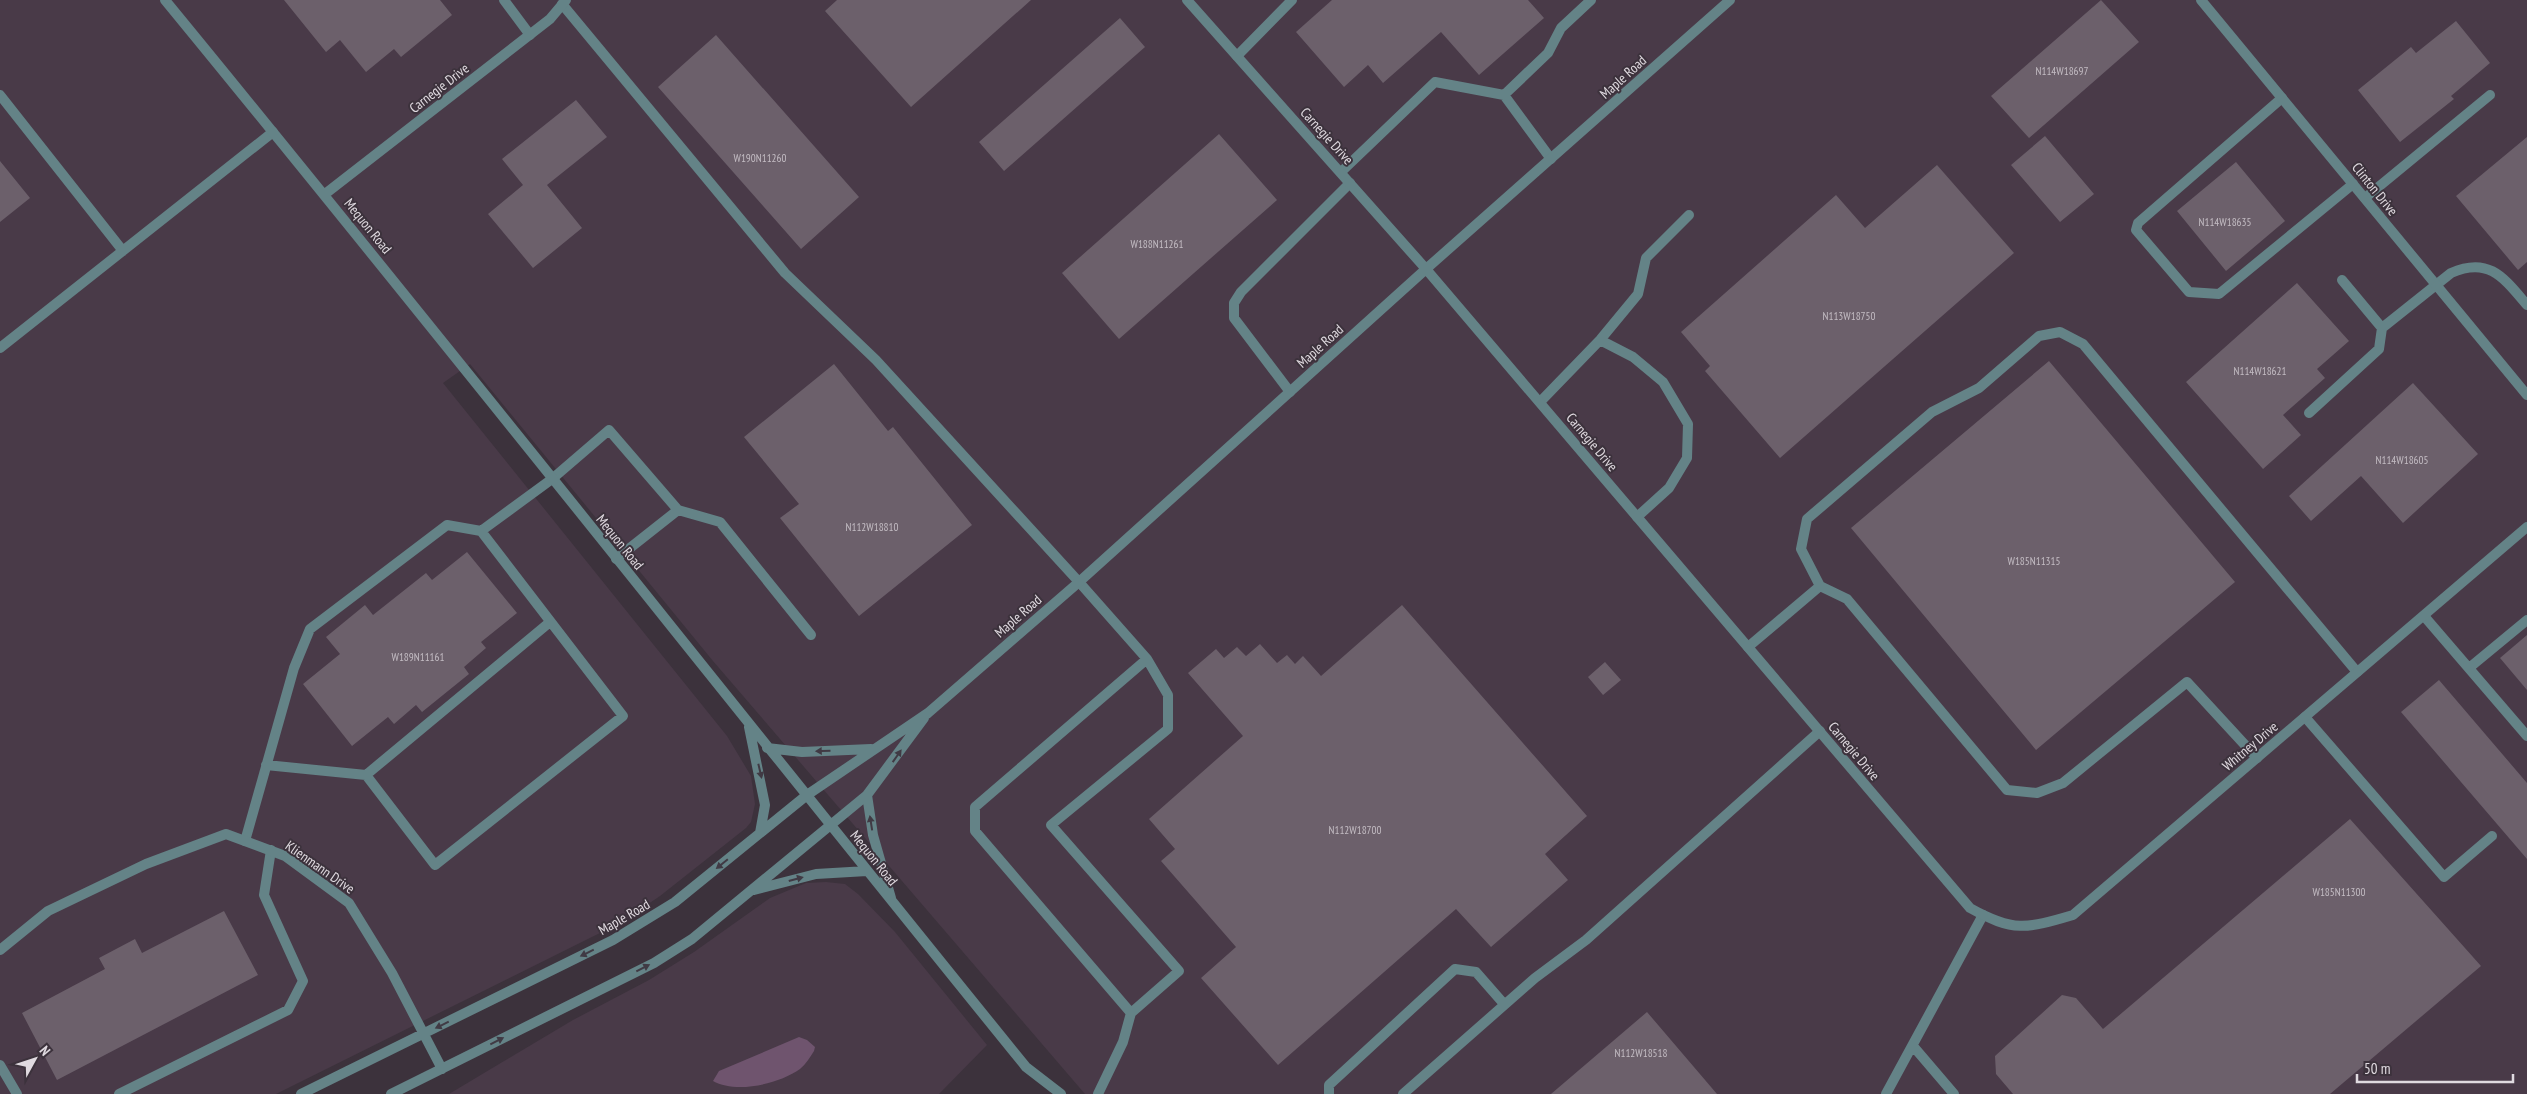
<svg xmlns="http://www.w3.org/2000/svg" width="2527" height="1094" viewBox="0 0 2527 1094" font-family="'PT Sans Narrow',sans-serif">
	<rect width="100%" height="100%" fill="#3c323c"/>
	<!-- built -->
	<path fill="#493a48" d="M0 0H2527V1094H1085L713 661 470 364 443 383 727 736 751 776 755 804 751 822 746 828 660 896 620 923 276 1094H0Z
		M826 882 845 884 858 894 895 932 987 1045 939 1094H449L573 1020 649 980 694 952 770 898 806 883Z"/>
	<!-- green -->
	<path fill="#6f546e" d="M799 1037 807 1040 815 1047 814 1051C810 1057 806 1064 800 1069 779 1084 736 1094 713 1081L719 1071Z"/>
	<!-- building -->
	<path fill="#6c606b" d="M284 0H440L452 15 401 57 394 49 366 72 340 40 326 52Z
		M837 0H1031L911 107 825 11Z
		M1332 0H1528L1544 18 1479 75 1441 32 1383 83 1368 65 1344 87 1296 32Z
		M2101 0 2139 42 2029 138 1991 96Z
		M1120 18 1145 47 1004 171 979 142Z
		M2456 21 2490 63 2451 96 2454 99 2400 142 2358 90 2411 47 2416 53Z
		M716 35 859 197 801 249 658 87Z
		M576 100 607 137 547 185 582 228 533 268 488 214 523 185 502 159Z
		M1219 134 1277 200 1119 339 1062 273Z
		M2045 136 2094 194 2060 222 2011 165Z
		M2527 137V262L2518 270 2456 196Z
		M0 161 30 198 0 222Z
		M2236 162 2285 221 2226 271 2177 211Z
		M1937 165 2014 253 1780 458 1705 371 1710 366 1681 332 1836 195 1865 228Z
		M2297 283 2349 341 2317 369 2325 378 2283 415 2301 435 2263 469 2186 382Z
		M2049 361 2235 582 2036 750 1851 528Z
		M834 364 888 431 893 427 972 525 859 616 780 518 799 504 744 437Z
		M2413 383 2478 454 2403 523 2361 476 2311 521 2289 496Z
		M467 552 517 613 481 642 486 648 464 667 469 674 422 712 416 705 394 724 388 717 352 746 303 684 340 654 326 637 365 605 373 615 426 573 432 580Z
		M1402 605 1587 816 1545 854 1568 880 1491 947 1456 909 1278 1065 1201 978 1236 947 1161 861 1175 849 1149 819 1243 736 1188 673 1216 649 1224 658 1237 647 1246 656 1260 644 1277 663 1287 655 1295 664 1303 656 1321 676Z
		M2527 635V690L2500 658Z
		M1605 662 1621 680 1603 695 1588 677Z
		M2439 680 2527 783V859L2401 712Z
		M2350 819 2481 966 2330 1094H2013L1996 1074 1995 1056 2062 995 2076 998 2103 1029Z
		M224 911 258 975 57 1080 22 1013 105 969 99 958 135 939 142 953Z
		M1647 1012 1717 1094H1551Z"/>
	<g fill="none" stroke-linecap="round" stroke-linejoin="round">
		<!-- lane -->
		<path stroke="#648387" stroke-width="10" d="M504 0 530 35
			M562 4 785 273 876 360 1079 582 1147 659 1168 695V729L1051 825 1179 971 1131 1013
			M1237 56 1292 0
			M0 95 123 251
			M1504 95 1551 159
			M2282 98 2138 223 2136 230 2189 292 2219 294 2353 184
			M1341 172 1435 82 1504 95 1548 53 1561 28 1591 0
			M2365 198 2490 95
			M2342 280 2382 328 2451 273C2489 256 2504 278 2527 305
			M1600 340 1633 357 1663 382 1688 424 1687 458 1669 488 1637 517
			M0 348 273 132
			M1290 392 1234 318V303L1241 292 1350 183
			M1540 402 1600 340 1638 294 1646 258 1689 215
			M2309 413 2379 349 2382 328
			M678 510 720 522 811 635
			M1820 586 1847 599 2007 790 2037 793 2063 783 2187 682 2257 758
			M2424 616 2527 736
			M1748 647 1820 586 1801 549 1807 519 1932 412 1979 388 2039 336 2060 332 2083 344 2357 672
			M2469 668 2527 620
			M2305 717 2444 877 2492 836
			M266 765 366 775 435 865 623 716 481 531
			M366 775 550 622
			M245 841 294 668 310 629 447 525 481 531 552 479 609 430 678 510 616 559
			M1913 1046 1954 1094
			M0 1065 17 1094
			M119 1094 288 1010 303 981 264 895 271 850
			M1098 1094 1123 1042 1131 1013 975 831V807L1147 659
			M1329 1094V1085L1455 969 1476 972 1504 1004
			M1403 1094 1535 978 1586 940 1820 731
			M1886 1094 1983 915"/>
		<!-- street -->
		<path stroke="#648387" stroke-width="10" d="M165 0C455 353 738 712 1026 1067L1061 1094
			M1187 0 1426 269 1970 908C2013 932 2026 929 2073 915L2527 527
			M2201 0 2527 395
			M325 194 550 19 566 0
			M749 727 765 805 760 833
			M767 748 802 752 871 749
			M867 795 873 835 891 898
			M754 890 816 874 867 871
			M0 950 48 911 146 864 226 834 285 856 349 903 392 973 442 1069
			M301 1094 613 940 675 902 807 795 928 713 1079 582 1426 269 1730 0
			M391 1094 654 963 692 939 867 795 924 718"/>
	</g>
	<!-- one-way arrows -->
	<defs><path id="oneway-solid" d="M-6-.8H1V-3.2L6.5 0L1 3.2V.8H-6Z" transform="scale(1.25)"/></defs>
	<g fill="#403a44">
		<use href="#oneway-solid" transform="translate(823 751) rotate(178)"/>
		<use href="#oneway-solid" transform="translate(897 756) rotate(-55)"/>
		<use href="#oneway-solid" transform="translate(760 771) rotate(77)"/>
		<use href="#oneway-solid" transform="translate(871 823) rotate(-99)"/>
		<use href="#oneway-solid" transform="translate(722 864) rotate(141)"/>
		<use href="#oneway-solid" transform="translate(796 879) rotate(-15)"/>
		<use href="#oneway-solid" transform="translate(587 953) rotate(154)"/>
		<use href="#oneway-solid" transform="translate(643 968) rotate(-27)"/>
		<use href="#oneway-solid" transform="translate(442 1025) rotate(154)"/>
		<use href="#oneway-solid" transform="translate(497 1041) rotate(-27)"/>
	</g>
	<g text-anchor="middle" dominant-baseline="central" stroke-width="4" stroke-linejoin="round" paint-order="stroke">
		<!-- number labels -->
		<g font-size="11" fill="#c3bcc3">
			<text x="2062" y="71">N114W18697</text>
			<text x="760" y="158">W190N11260</text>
			<text x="2225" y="222">N114W18635</text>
			<text x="1157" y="244">W188N11261</text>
			<text x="1849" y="316">N113W18750</text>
			<text x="2260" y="371">N114W18621</text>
			<text x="2402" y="460">N114W18605</text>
			<text x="872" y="527">N112W18810</text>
			<text x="2034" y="561">W185N11315</text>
			<text x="418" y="657">W189N11161</text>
			<text x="1355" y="830">N112W18700</text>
			<text x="2339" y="892">W185N11300</text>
			<text x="1641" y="1053">N112W18518</text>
		</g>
		<!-- street labels -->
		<g font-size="14" fill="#e0dae0" stroke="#3c323c">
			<text transform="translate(1623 77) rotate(-42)">Maple Road</text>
			<text transform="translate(439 88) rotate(-38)">Carnegie Drive</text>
			<text transform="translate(1327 136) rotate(48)">Carnegie Drive</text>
			<text transform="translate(2375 189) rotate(51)">Clinton Drive</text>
			<text transform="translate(368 226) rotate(51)">Mequon Road</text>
			<text transform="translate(1320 346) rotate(-42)">Maple Road</text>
			<text transform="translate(1592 442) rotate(50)">Carnegie Drive</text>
			<text transform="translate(620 542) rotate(51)">Mequon Road</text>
			<text transform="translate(1018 616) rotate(-41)">Maple Road</text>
			<text transform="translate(2250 746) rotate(-40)">Whitney Drive</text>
			<text transform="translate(1854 751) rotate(50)">Carnegie Drive</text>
			<text transform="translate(874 858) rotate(51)">Mequon Road</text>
			<text transform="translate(320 867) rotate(35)">Klienmann Drive</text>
			<text transform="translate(624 917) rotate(-30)">Maple Road</text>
		</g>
	</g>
	<!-- north arrow -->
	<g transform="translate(35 1059) rotate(50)" stroke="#3c323c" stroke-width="4" paint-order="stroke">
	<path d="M0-4L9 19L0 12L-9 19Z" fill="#e0dae0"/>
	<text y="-8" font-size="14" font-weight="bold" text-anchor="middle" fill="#e0dae0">N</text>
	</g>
	<!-- scale -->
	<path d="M2357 1074v8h156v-8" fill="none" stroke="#e0dae0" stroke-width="2.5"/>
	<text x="2364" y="1074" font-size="15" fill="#e0dae0" stroke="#3c323c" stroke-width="4" paint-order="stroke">50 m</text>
</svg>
